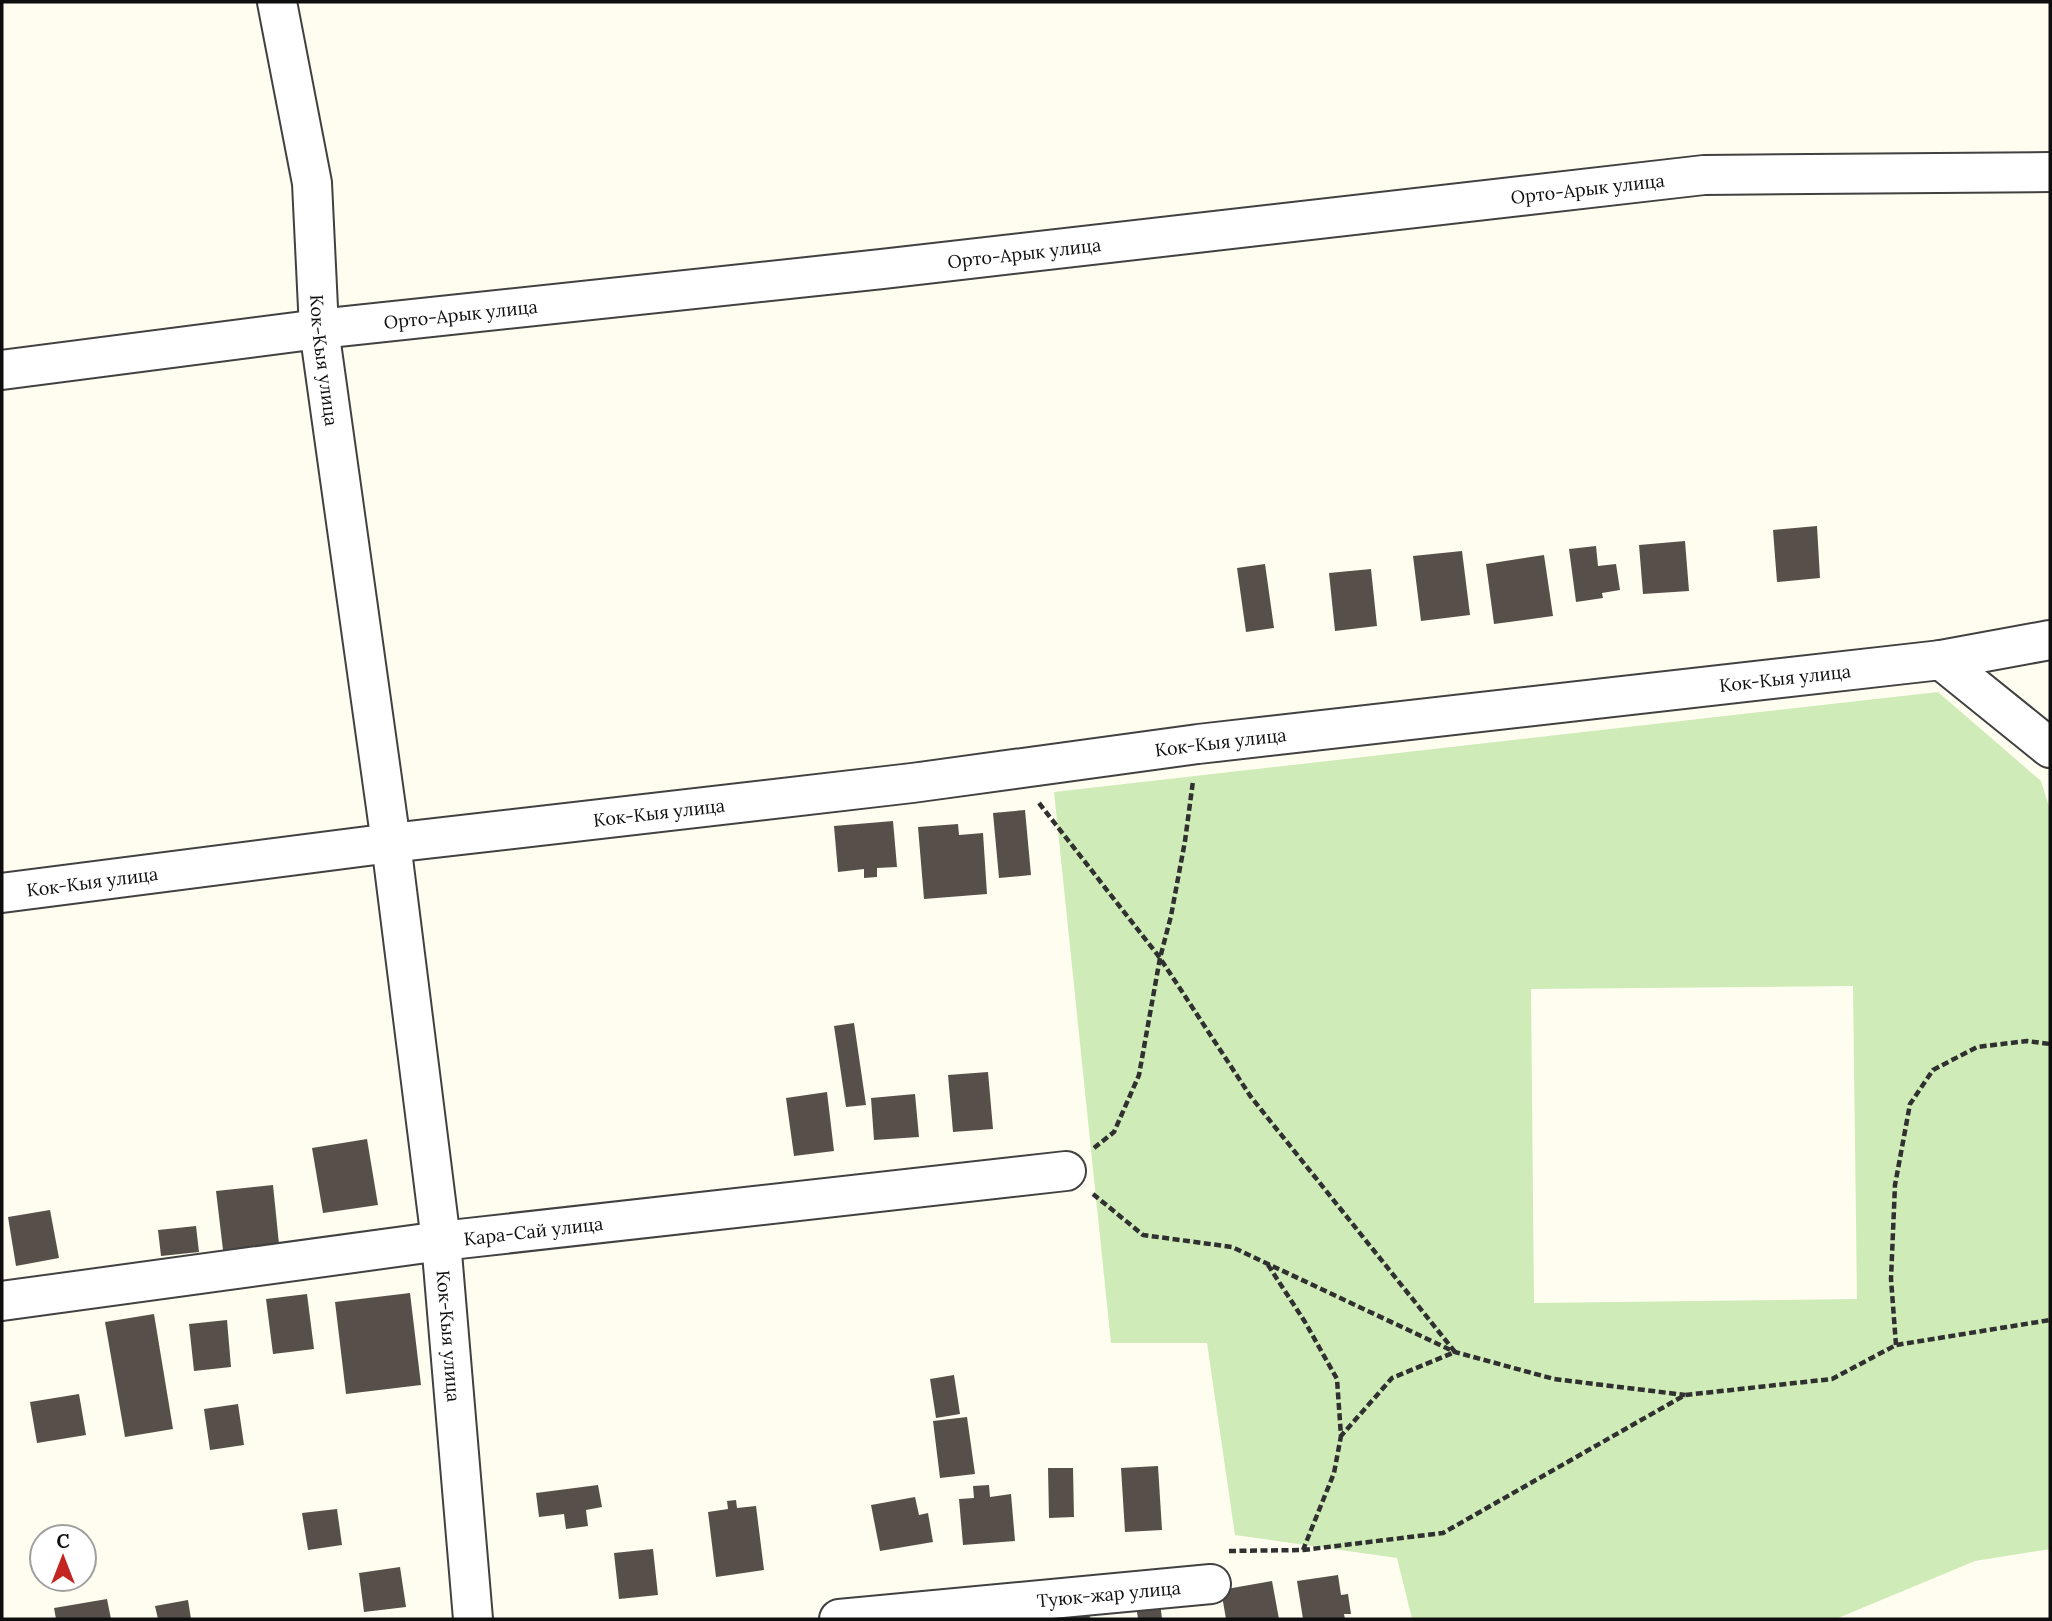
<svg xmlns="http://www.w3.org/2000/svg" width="2052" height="1621" viewBox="0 0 2052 1621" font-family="Lora,serif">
	<rect width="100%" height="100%" fill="#fffdf0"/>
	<!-- green -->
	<path fill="#cfebb8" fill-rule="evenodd" d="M1938 692 2041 781 2050 810V1549L1975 1561 1838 1618 1830 1619H1412L1397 1558 1235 1535 1207 1343H1111L1054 792ZM1853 986 1857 1299 1534 1303 1531 989Z"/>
	<!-- building -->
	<path fill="#57504a" d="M1817 526 1820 578 1777 582 1773 530Z
		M1685 541 1689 591 1643 594 1639 545Z
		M1596 546 1598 566 1616 564 1620 590 1602 593 1603 598 1576 602 1569 549Z
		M1462 551 1470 615 1421 621 1413 556Z
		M1544 555 1553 616 1494 624 1486 564Z
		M1265 564 1274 628 1246 632 1237 568Z
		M1371 569 1377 626 1335 631 1329 573Z
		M1025 810 1031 875 999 878 993 813Z
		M893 821 897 867 877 868V877L864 878V869L838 872 834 826Z
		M958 824 959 835 983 833 987 894 924 899 918 827Z
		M854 1023 866 1105 846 1107 834 1026Z
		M988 1072 993 1129 953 1132 948 1075Z
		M827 1092 834 1151 794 1156 786 1098Z
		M915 1094 919 1137 874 1140 871 1098Z
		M367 1139 378 1205 323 1213 312 1148Z
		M273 1185 279 1244 223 1250 216 1191Z
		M50 1210 59 1258 16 1266 8 1217Z
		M196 1226 199 1252 161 1256 158 1230Z
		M410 1293 421 1385 346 1394 335 1302Z
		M307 1294 314 1349 273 1354 266 1299Z
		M154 1314 173 1429 125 1437 105 1322Z
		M227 1320 231 1367 194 1371 189 1324Z
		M954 1375 960 1414 936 1418 930 1379Z
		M79 1394 86 1435 37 1443 30 1402Z
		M238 1404 244 1445 210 1450 204 1409Z
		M967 1417 975 1474 940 1478 933 1421Z
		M1158 1466 1162 1530 1125 1532 1121 1468Z
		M1048 1468H1073L1074 1517 1049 1518Z
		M598 1485 602 1507 586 1510 588 1526 566 1529 564 1514 539 1517 536 1493Z
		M989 1485 990 1497 1011 1494 1015 1541 963 1545 959 1499 974 1498 973 1486Z
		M915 1497 919 1515 928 1513 933 1542 880 1551 871 1505Z
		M736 1500 737 1508 756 1506 764 1570 716 1577 708 1512 728 1509 727 1501Z
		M337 1509 342 1545 308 1550 302 1513Z
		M653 1549 658 1595 619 1599 614 1553Z
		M400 1567 406 1607 364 1612 359 1573Z
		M1338 1575 1341 1595 1348 1594 1351 1614H1344L1345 1619H1303L1297 1581Z
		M1272 1581 1279 1619H1226L1221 1590Z
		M107 1599 111 1619H56L54 1608Z
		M188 1600 191 1619H158L155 1606Z
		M1160 1602 1162 1619H1138L1136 1605Z
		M1089 1606 1090 1619H1062L1061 1610Z"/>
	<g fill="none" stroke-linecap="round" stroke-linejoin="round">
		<defs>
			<g id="minor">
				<path id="s1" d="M277 2 312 183 319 329 391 843 441 1241 473 1619"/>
				<path id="s2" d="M2 370 319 329 882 269 1704 175 2050 172"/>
				<path d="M1941 660 2050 748"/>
				<path id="s3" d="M2 893 391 843 912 783 1198 744 1941 660 2050 640"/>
				<path id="s4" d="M2 1301 441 1241 1066 1171"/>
				<path id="s5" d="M839 1619 1211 1584"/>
			</g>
		</defs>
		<!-- minor casing -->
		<use href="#minor" stroke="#414141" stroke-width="42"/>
		<!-- path -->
		<path stroke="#303030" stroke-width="4.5" stroke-dasharray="7 3.5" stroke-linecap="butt" d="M1039 803 1160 958 1251 1097 1455 1352 1392 1378 1341 1436 1337 1379 1305 1322 1268 1265
			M1094 1148 1114 1132 1139 1075 1160 958 1171 916 1185 841 1193 781
			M1093 1194 1143 1235 1232 1247 1455 1352 1554 1379 1685 1395
			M1896 1345 1891 1279 1895 1185 1910 1104 1933 1070 1977 1047 2027 1041 2050 1044
			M1303 1550 1443 1533 1685 1395 1832 1379 1896 1345 2050 1320
			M1229 1551 1303 1550 1334 1473 1341 1436"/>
		<!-- minor -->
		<use href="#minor" stroke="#fff" stroke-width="38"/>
	</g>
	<g text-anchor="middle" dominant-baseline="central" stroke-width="7" stroke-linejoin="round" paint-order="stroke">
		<!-- street labels -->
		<g font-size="18" fill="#0e0e0e" stroke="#fff">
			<text stroke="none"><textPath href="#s2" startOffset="1596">Орто-Арык улица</textPath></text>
			<text stroke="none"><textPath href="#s2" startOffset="1029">Орто-Арык улица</textPath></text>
			<text stroke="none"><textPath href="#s2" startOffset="462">Орто-Арык улица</textPath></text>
			<text stroke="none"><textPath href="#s1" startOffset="362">Кок-Кыя улица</textPath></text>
			<text stroke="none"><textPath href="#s3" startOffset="1796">Кок-Кыя улица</textPath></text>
			<text stroke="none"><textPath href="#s3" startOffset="1228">Кок-Кыя улица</textPath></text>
			<text stroke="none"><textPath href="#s3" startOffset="662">Кок-Кыя улица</textPath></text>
			<text stroke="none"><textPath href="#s3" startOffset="91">Кок-Кыя улица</textPath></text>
			<text stroke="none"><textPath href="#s4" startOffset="536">Кара-Сай улица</textPath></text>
			<text stroke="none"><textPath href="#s1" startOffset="1346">Кок-Кыя улица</textPath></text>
			<text stroke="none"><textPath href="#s5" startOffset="271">Туюк-жар улица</textPath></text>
		</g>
	</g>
	<!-- border -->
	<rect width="2052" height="1621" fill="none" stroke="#0e0e0e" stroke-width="7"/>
	<!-- north arrow -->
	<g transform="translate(63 1558)"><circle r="33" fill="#ffffff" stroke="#9f9f9f" stroke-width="2"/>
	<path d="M0-5L12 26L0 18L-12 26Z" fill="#c32521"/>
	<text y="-10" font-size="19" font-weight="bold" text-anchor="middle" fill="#0e0e0e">С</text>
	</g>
</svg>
